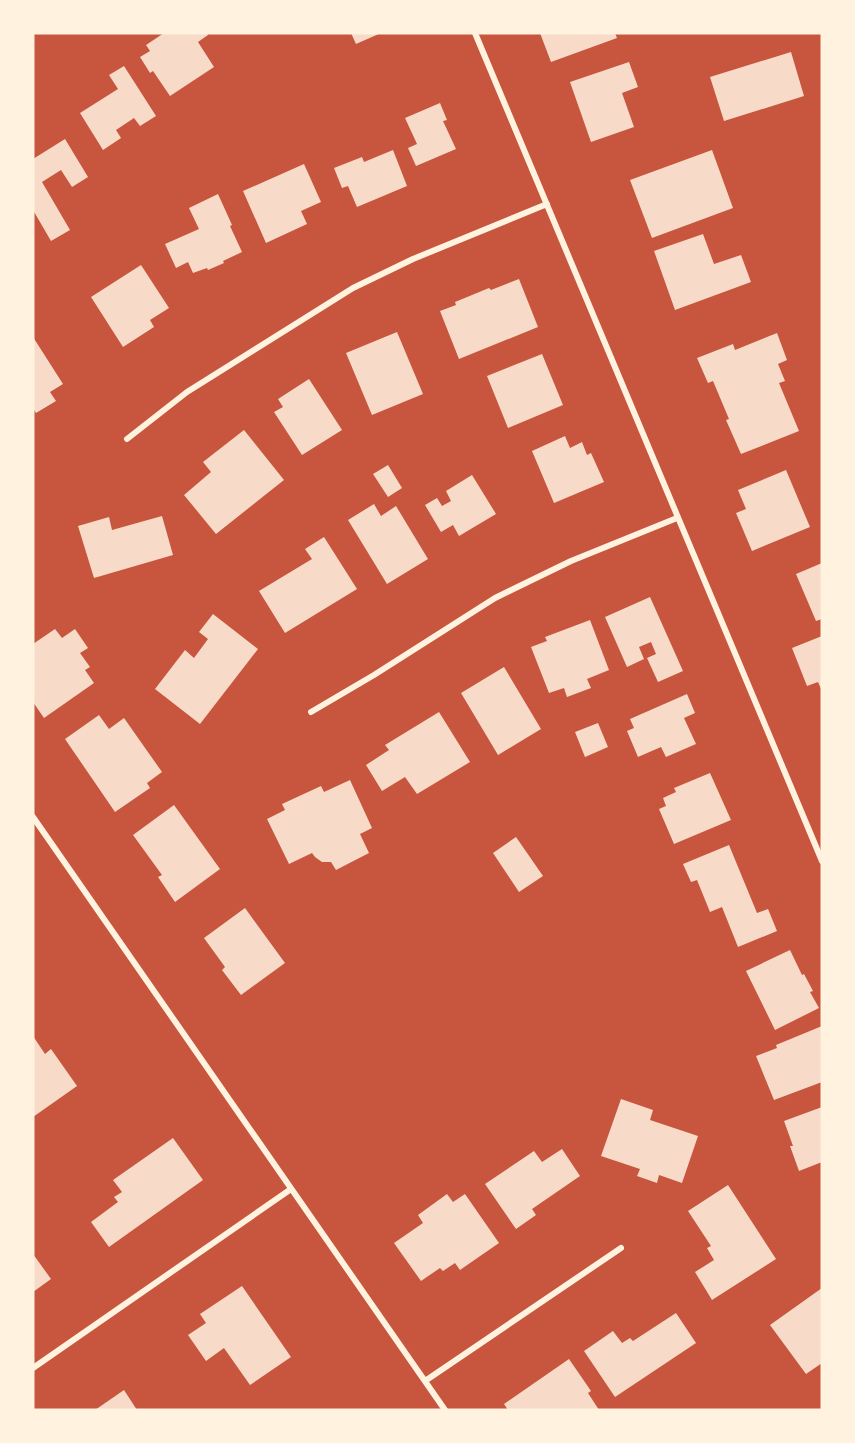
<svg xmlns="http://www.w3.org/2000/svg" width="855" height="1443" viewBox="0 0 855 1443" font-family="Quicksand,sans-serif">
	<rect width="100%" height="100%" fill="#c8553d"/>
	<!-- building -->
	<path fill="#f7dbc8" d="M164 33H207L208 35 198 42 214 67 170 96 153 71 150 73 140 57 150 51 146 45Z
		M351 33H381L356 44Z
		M540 33H615L617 38 551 62Z
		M791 52 804 96 724 121 710 77Z
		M629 62 638 87 622 93 634 127 591 142 570 82Z
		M124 66 156 116 140 126 134 118 116 130 121 138 103 150 80 113 118 89 109 75Z
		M440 103 447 120 443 121 456 149 416 166 408 148 417 144 405 118Z
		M65 139 88 177 72 187 61 170 42 182 70 230 51 241 33 210V159Z
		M393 150 407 186 357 207 348 186 342 188 334 168 362 157 364 162Z
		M712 150 733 208 652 238 630 180Z
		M304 164 321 202 301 211 307 224 266 243 243 191Z
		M218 194 232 225 230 226 242 252 223 261 224 263 208 270 207 268 193 273 188 262 176 268 165 244 199 229 189 208Z
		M703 234 714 264 741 255 751 282 675 310 654 251Z
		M141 265 169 308 150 320 154 327 123 347 91 297Z
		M519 279 538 327 459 359 440 311 456 305 455 302 489 288 491 290Z
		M397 332 423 394 372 415 346 353Z
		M777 333 787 360 778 364 785 381 779 383 799 431 741 454 726 420 729 419 713 381 708 383 697 358 733 344 735 350Z
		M33 337 63 384 50 392 56 401 36 413 33 408Z
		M542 354 563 405 508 428 487 376Z
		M309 379 342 430 302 455 274 412 283 407 278 399Z
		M244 430 284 480 216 534 184 495 211 472 203 462Z
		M565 436 570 448 582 442 587 455 591 453 604 482 554 503 532 451Z
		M388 465 402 488 388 497 373 474Z
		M786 470 810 527 752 551 736 513 746 509 738 490Z
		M472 475 496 514 459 536 453 525 441 532 425 505 437 498 442 506 451 501 446 491Z
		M374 504 381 516 396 506 428 559 387 584 348 520Z
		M162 516 173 555 94 578 78 526 109 517 112 530Z
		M324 537 357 589 285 633 259 591 312 559 305 549Z
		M822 563V619L816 621 796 574Z
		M650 597 683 671 658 682 647 658 656 654 651 642 639 647 644 659 627 667 605 617Z
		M213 614 258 649 200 724 155 689 185 650 194 658 208 639 199 632Z
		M590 620 609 670 587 679 591 688 567 697 564 688 549 693 531 647 547 641 545 637Z
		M55 629 62 638 75 629 88 648 80 653 90 667 85 670 94 683 44 718 33 702V644Z
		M822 636V691L818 682 807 686 792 648Z
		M504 667 541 729 498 755 461 693Z
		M687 694 695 713 684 718 696 744 666 757 661 747 638 757 627 731 634 728 630 719Z
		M439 712 470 762 417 794 405 777 382 791 366 765 389 750 385 745Z
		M99 715 109 729 124 718 162 772 147 783 150 788 115 812 65 739Z
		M598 723 608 747 585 757 575 732Z
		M710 773 731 820 674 844 659 809 666 806 663 798 676 792 674 788Z
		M350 780 372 828 360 834 369 853 336 870 331 862H322L315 857 312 853 289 864 267 819 285 810 282 804 321 786 324 792Z
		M174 805 220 869 175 902 158 877 162 875 133 835Z
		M516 837 543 876 519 892 493 853Z
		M729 845 757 913 768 909 777 931 738 947 722 907 710 912 697 880 691 882 683 864Z
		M245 908 285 963 241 995 222 970 225 967 204 938Z
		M790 950 802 975 804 974 813 991 810 992 819 1008 775 1030 746 971Z
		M822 1026V1082L774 1100 756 1056 777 1048 776 1045Z
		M33 1036 45 1054 51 1049 77 1086 33 1117Z
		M621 1099 653 1110 650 1120 698 1136 682 1183 659 1175 657 1183 637 1176 640 1169 601 1156Z
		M822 1107V1162L799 1171 790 1146H793L784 1121Z
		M173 1138 203 1180 109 1247 91 1222 118 1202 114 1197 122 1192 113 1180Z
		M562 1149 580 1176 532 1209 536 1215 516 1229 485 1184 534 1151 542 1162Z
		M728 1185 776 1259 712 1300 695 1272 714 1260 707 1248 711 1246 688 1211Z
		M447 1194 453 1202 465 1194 499 1243 460 1270 455 1263 443 1271 440 1268 421 1281 394 1243 423 1223 418 1215Z
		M33 1254 51 1279 33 1292Z
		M242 1286 291 1357 250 1385 224 1348 206 1361 188 1335 206 1323 200 1314Z
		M822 1288V1363L806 1374 770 1325Z
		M676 1313 696 1343 615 1397 584 1351 613 1331 622 1343 630 1338 633 1341Z
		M569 1359 591 1391 588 1393 599 1410H508L504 1404Z
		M124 1390 137 1410H95Z"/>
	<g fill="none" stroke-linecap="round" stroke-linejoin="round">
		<!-- minor -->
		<path stroke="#fff3e0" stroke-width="6" d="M475 33 822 861
			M127 439 187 392 353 288 413 259 547 204
			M311 712 374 675 495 598 571 561 677 518
			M33 817 445 1410
			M33 1368 291 1189
			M425 1381 621 1248"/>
	</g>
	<!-- border -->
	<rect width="855" height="1443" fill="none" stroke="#fff3e0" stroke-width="69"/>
</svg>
